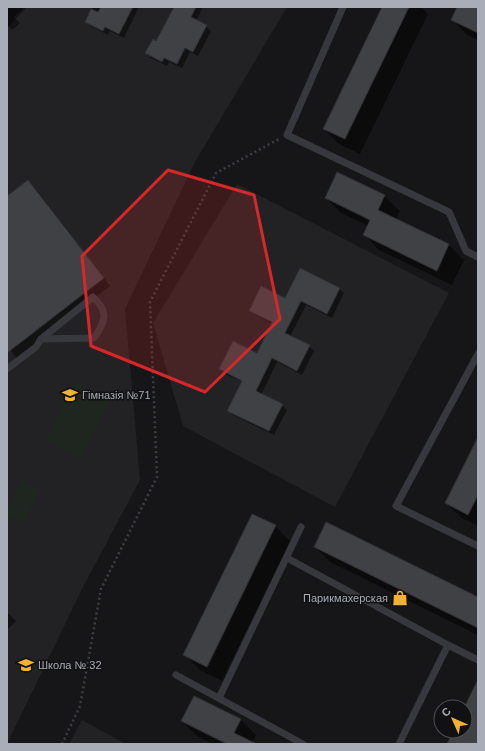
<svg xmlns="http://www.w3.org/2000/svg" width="485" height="751" viewBox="0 0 485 751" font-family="Helvetica,sans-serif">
	<rect width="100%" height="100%" fill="#161618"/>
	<!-- built -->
	<path fill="#222225" d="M27 7H287L195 162 125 309 140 480 83 587 7 744V28Z
		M237 184 449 293 335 507 183 426 153 323Z
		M82 720 126 744H69Z"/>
	<!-- green -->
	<path fill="#1e261f" d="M75 383 111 401 81 458 45 440Z
		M21 481 39 490 24 524 7 516V511Z"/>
	<!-- shadow -->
	<path fill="#0007" d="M7 7H25L14 17 20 23 12 30 7 25Z
		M93 7H139L124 38 110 31 108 35 91 26 86 22Z
		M169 7H203L196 21 206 26 211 31 198 56 190 52 182 68 169 62 167 66 151 58 147 53 157 43 174 9Z
		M383 7H421L428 14 360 154 339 144 324 129Z
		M458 7H478V40L467 35 452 19Z
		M338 173 384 196 400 211 396 219 449 245 464 260 452 285 379 250 364 234 368 226 341 213 326 198Z
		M28 181 35 188 110 286 17 358 7 347V198Z
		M339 289 344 293 332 318 306 305 290 337 309 346 314 351 302 375 277 362 261 395 282 405 287 410 274 435 233 415 229 411 243 382 225 374 221 369 257 354 273 324 255 315 250 310 286 299Z
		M478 439V526L462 518 446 503Z
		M275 526 290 541 222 681 200 670 185 655Z
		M315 547 478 598V635L330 562Z
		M7 612 16 621 8 629 7 628Z
		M194 697 241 720 256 735 252 743 255 744H213L197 736 182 721Z"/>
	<!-- building -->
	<path fill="#404145" stroke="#303034" d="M101 7H133L119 34 105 27 103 31 85 22 91 9 98 12Z
		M174 7H196L191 17 207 25 193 52 185 48 177 64 164 58 162 62 145 53 153 39 156 41Z
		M382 7H409L345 139 323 129Z
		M457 7H478V33L451 20Z
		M337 172 385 195 378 210 449 244 437 271 363 235 370 220 325 198Z
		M28 180 104 278 7 353V196Z
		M300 268 340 288 327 314 301 301 285 333 310 345 297 371 272 358 256 391 283 404 269 431 227 411 242 381 219 369 233 341 257 353 272 322 249 311 261 286 285 298Z
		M478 437V495L468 515 445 503Z
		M252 514 276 525 207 667 183 655Z
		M326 522 478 597V628L314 547Z
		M478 679V744H447L453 731H465V706Z
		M194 696 241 719 234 733 257 744H227L181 721Z"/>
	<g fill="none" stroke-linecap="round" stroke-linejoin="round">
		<!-- path -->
		<path stroke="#3d3f44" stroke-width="2.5" stroke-dasharray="2 3" stroke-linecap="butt" d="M62 744 80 706 101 589 157 477 150 302 216 173 279 139"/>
		<!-- service -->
		<path stroke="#37383d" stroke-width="7" d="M343 7 287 135 449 212 466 251 478 257
			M478 354 396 506 478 546
			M7 369 36 347 41 339 93 297C109 312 106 321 94 338L41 339
			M287 558 448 645
			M176 675 303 744
			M219 698 301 527
			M399 744 448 645 478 660"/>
	</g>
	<!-- marked area -->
	<path fill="#d62828" fill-opacity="0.2" stroke="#d62828" stroke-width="3" stroke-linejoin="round" d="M168 170 254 195 280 319 205 392 91 346 82 256Z"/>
	<!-- icons -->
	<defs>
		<symbol id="school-bare" viewBox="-9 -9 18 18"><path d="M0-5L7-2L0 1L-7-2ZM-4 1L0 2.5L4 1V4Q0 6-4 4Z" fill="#f2b134" stroke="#111113" stroke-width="2.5" paint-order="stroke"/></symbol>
		<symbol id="shop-bare" viewBox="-9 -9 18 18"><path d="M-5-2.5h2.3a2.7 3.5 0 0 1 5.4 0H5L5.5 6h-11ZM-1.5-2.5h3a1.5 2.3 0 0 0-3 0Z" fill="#f2b134" stroke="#111113" stroke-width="2.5" paint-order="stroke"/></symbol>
	</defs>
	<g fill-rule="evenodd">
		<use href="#school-bare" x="59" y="384" width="22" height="22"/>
		<use href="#shop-bare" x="389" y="587" width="22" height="22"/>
		<use href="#school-bare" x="15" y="654" width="22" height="22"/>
	</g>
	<g text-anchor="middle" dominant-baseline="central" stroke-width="3" stroke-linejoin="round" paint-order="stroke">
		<!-- poi labels -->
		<g font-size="11" fill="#a8adb8" stroke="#111113" text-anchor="start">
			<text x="82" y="395">Гімназія №71</text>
			<text x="388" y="598" text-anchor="end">Парикмахерская</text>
			<text x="38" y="665">Школа № 32</text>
		</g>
	</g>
	<!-- border -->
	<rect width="485" height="751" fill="none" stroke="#a8adb8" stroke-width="16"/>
	<!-- north arrow -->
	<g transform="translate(453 719) rotate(315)"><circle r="19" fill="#111113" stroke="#4d4f55"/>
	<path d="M0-3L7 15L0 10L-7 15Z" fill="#f2b134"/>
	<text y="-6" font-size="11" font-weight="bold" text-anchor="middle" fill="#a8adb8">С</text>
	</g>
</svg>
